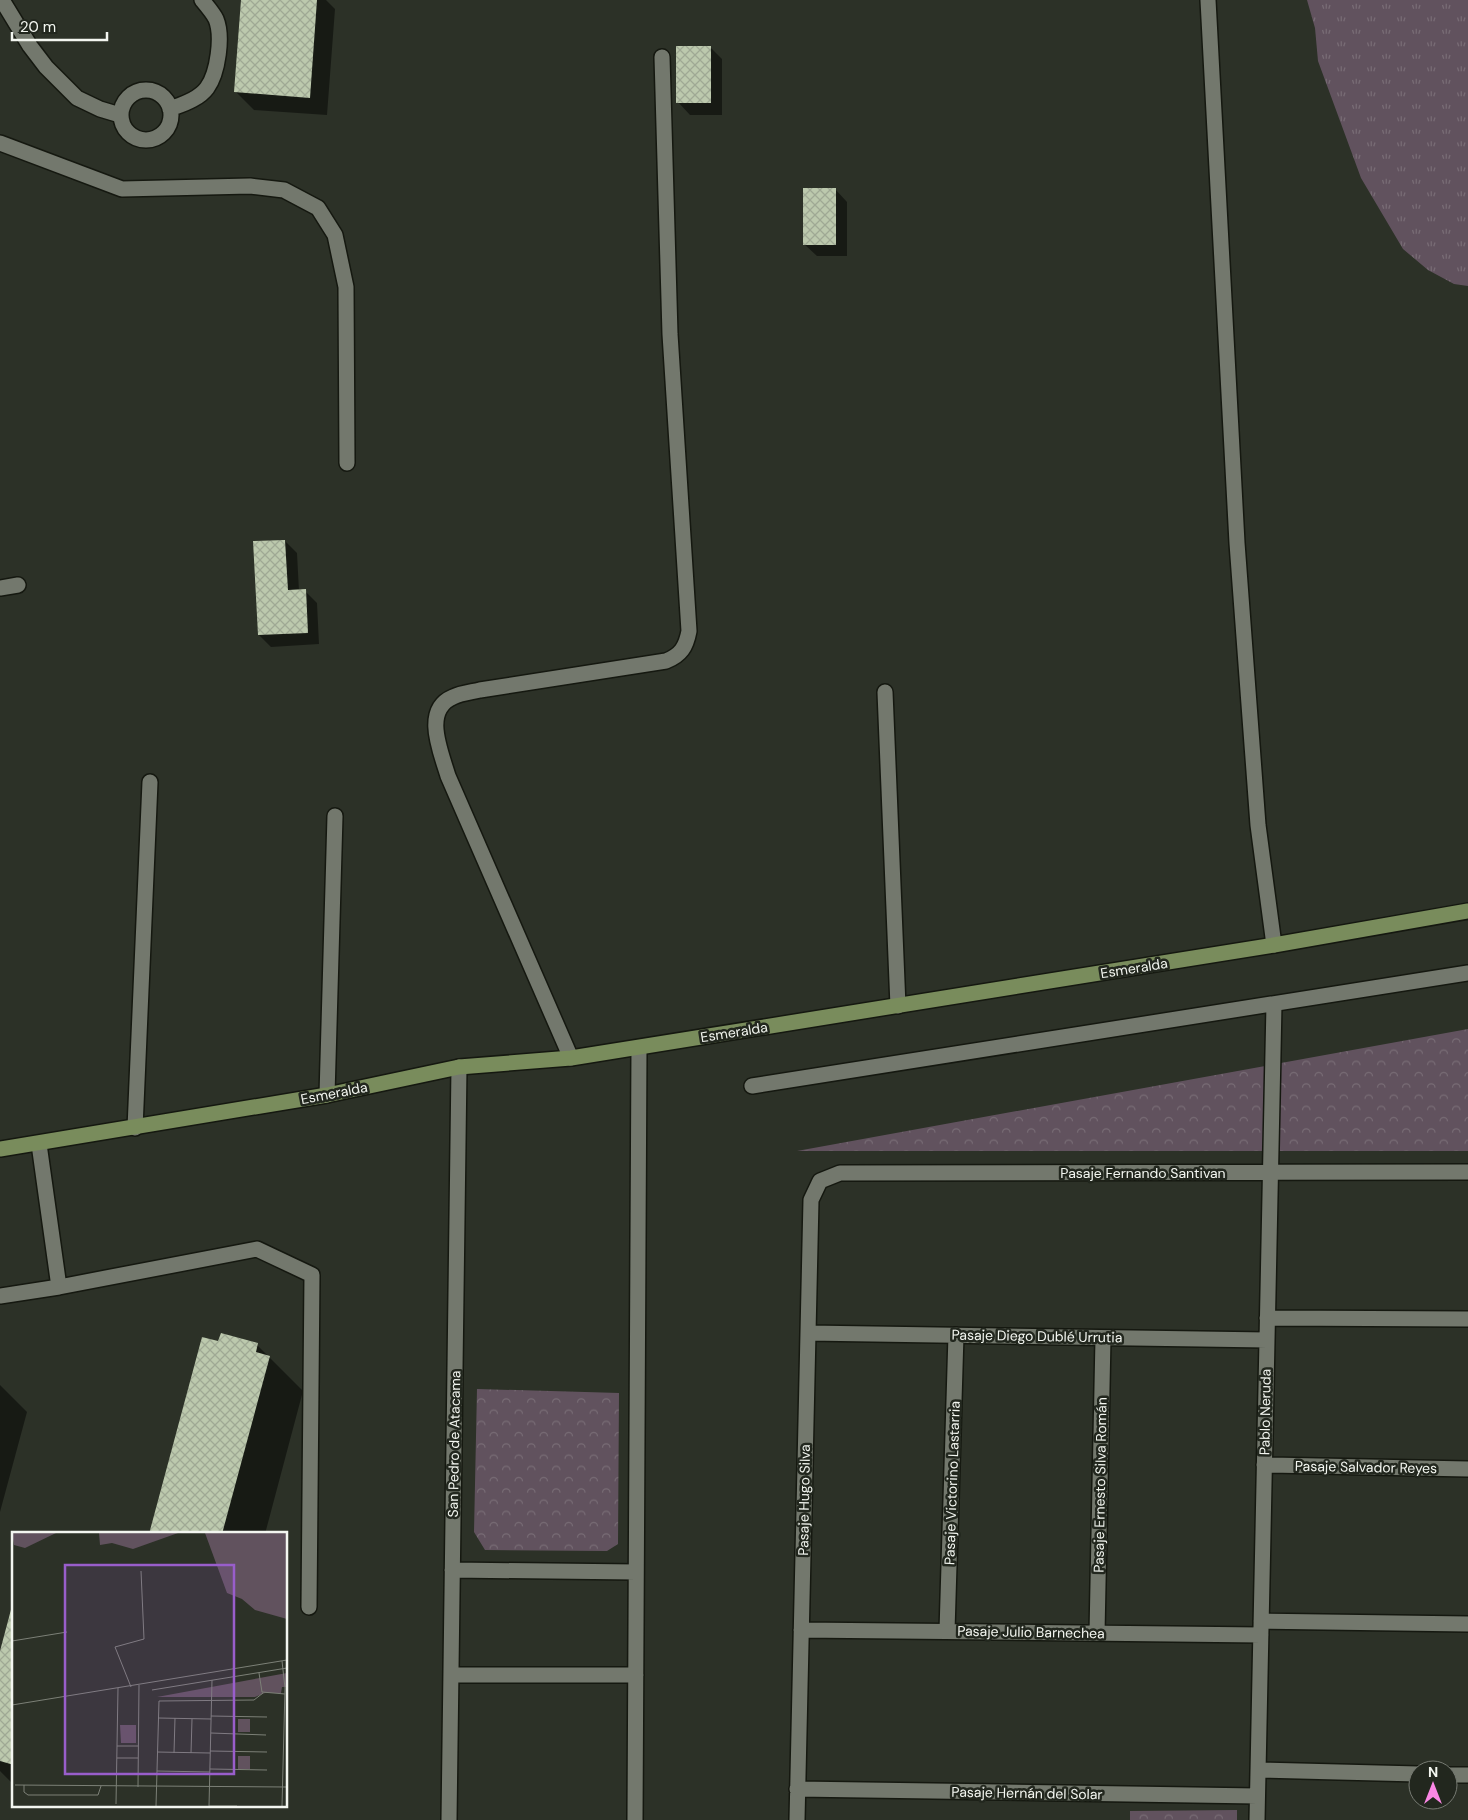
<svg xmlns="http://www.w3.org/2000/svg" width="1468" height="1820" viewBox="0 0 1468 1820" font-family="'DM Sans',sans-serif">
	<defs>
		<pattern id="grass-tufts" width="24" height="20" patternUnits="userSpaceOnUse" patternTransform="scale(1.25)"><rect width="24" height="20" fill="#61525e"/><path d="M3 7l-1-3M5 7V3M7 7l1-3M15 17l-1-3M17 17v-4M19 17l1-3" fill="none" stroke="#786c75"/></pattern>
		<pattern id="park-crowns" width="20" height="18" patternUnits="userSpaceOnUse" patternTransform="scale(1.25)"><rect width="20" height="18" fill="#61525e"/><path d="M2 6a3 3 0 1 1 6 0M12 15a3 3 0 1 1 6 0" fill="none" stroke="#786c75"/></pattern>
		<pattern id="building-cross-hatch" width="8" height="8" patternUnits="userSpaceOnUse" patternTransform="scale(1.25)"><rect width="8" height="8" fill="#bcc9ad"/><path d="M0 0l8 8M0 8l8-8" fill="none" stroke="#9fa994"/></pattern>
	</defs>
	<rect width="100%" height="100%" fill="#2c3127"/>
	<!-- grass -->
	<path fill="url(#grass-tufts)" d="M1307 0H1468V286L1454 284 1428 270 1403 249 1361 178 1318 61 1315 28Z"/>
	<!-- park -->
	<path fill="url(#park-crowns)" d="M1468 1029V1151H797Z
		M477 1389 619 1393 618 1544 607 1551 485 1550 474 1532Z
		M1237 1810V1820H1130V1811Z"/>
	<!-- shadow -->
	<path fill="#0007" d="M242 0H326L335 9 327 115 254 110 235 91Z
		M710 47 722 59V115H690L678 102Z
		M835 189 847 202V256H817L804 244Z
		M285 541 297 553 299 591H305L317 603 319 644 271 647 259 635Z
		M219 1342 257 1345 303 1391 265 1534H150Z
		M0 1385 27 1412 0 1512Z
		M14 1604V1785L0 1771V1656Z"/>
	<!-- building -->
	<path fill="url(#building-cross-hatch)" d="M241 0H317L310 98 234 92Z
		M676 46H711V103H676Z
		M803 188H836V245H803Z
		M285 540 288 590 306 589 308 633 258 635 253 541Z
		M221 1333 258 1343 256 1352 270 1356 222 1534H149L202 1337 218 1341Z
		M13 1602H14V1765L0 1761V1651Z"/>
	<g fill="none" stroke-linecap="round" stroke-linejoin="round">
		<defs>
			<path id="lane" d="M2 0 30 46 46 67 77 98 100 109 120 115
				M1208 0 1237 543 1258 825 1274 945
				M121 115a25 25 0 1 1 50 0a25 25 0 1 1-50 0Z
				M170 109C183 104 199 99 207 88 218 73 223 36 216 19 213 13 207 6 202 0
				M0 143 122 189 250 186 284 190 318 208 335 235 346 287 347 463
				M885 692 898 1006
				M327 1095 335 816
				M135 1128 150 782
				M39 1144 59 1287
				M0 1296 59 1287 257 1249 312 1275 309 1607"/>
			<path id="street" d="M0 588 18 585
				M571 1058 448 776C441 752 422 710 453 697 461 693 472 692 480 690L666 661C681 655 686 647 689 631L670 334 662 57
				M752 1086 1468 973
				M1267 1318 1468 1319
				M808 1333 1267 1340
				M1264 1465 1468 1469
				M452 1570 636 1572
				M1261 1621 1468 1624
				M801 1630 1261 1635
				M947 1631 956 1335
				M1097 1633 1103 1338
				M451 1675H636
				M1258 1770 1418 1774
				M1448 1775H1468
				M797 1789 1257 1796
				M449 1820 459 1067
				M635 1820 639 1048
				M797 1820 811 1200 820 1181 840 1173 1468 1172
				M1257 1820 1274 1004"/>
			<path id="secondary" d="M0 1149 327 1095 459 1067 571 1058 1274 945 1468 911"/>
		</defs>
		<!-- lane casing -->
		<use href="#lane" stroke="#151810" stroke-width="18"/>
		<!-- street casing -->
		<use href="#street" stroke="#151810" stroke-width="18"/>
		<!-- secondary casing -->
		<use href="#secondary" stroke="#151810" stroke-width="18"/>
		<!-- lane -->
		<use href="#lane" stroke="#73786d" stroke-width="15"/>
		<!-- street -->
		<use href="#street" stroke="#73786d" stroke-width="15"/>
		<!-- secondary -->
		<use href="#secondary" stroke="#798c5c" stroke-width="15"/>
	</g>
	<g text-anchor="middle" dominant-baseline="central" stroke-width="5" stroke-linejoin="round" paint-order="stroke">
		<!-- street labels -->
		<g font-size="14" fill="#f3f6f0" stroke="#22271e">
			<text transform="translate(1134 968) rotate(-9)">Esmeralda</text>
			<text transform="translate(734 1032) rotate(-9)">Esmeralda</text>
			<text transform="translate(334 1093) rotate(-11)">Esmeralda</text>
			<text x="1143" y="1173">Pasaje Fernando Santivan</text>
			<text transform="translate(1037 1336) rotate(1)">Pasaje Diego Dublé Urrutia</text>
			<text transform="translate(1265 1412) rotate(-89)">Pablo Neruda</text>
			<text transform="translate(454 1444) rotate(-89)">San Pedro de Atacama</text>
			<text transform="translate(1366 1467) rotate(1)">Pasaje Salvador Reyes</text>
			<text transform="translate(952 1483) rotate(-88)">Pasaje Victorino Lastarria</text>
			<text transform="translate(1100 1485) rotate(-89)">Pasaje Ernesto Silva Román</text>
			<text transform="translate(804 1500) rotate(-89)">Pasaje Hugo Silva</text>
			<text transform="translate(1031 1632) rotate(1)">Pasaje Julio Barnechea</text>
			<text transform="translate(1027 1793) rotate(1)">Pasaje Hernán del Solar</text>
		</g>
	</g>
	<!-- overview -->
	<g transform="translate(12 1532)">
		<rect width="275" height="275" fill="#2c3127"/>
		<path d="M0 1H44L13 16 2 13ZM87 1H166L121 17 100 11 88 13ZM193 1H275V87L243 78 230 67 215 61Z" fill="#61525e"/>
		<path d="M275 141V155H270L269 161H253L243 165H145ZM226 187H238V200H226ZM108 193H124V211H109ZM226 224H238V237H226Z" fill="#61525e"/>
		<path fill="none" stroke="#7c8077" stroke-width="1" d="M0 109 55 100M270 129 273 156 270 274M247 141 250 160 273 162M119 155 103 115 132 107 129 39M140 158 275 136M0 173 275 128M199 184 255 185M146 186 199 187M199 201 254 203M105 214H126M198 219 255 220M145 220 198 221M162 221 163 186M179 221 180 187M105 226H126M198 237 255 238M145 239 198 240M3 253 275 255M12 253V260L16 263H86L89 254M126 255 127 153M104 272 106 156M144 274 147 169 242 168 251 161M197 274 200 148M197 274H225"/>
		<path fill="#995ecb" fill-opacity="0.15" stroke="#995ecb" stroke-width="2.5" d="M53 33H222V242H53Z"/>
		<rect width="275" height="275" fill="none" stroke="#f3f6f0" stroke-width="2.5"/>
	</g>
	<!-- north arrow -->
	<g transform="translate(1433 1785)"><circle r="24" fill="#22271e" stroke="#767a72"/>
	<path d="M0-4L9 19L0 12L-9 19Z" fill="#fb87e5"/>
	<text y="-8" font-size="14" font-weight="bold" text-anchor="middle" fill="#f3f6f0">N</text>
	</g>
	<!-- scale -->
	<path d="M12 32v8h95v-8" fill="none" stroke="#f3f6f0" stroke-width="2.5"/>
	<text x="20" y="32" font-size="15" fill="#f3f6f0" stroke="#22271e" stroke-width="4" paint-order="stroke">20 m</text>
</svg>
